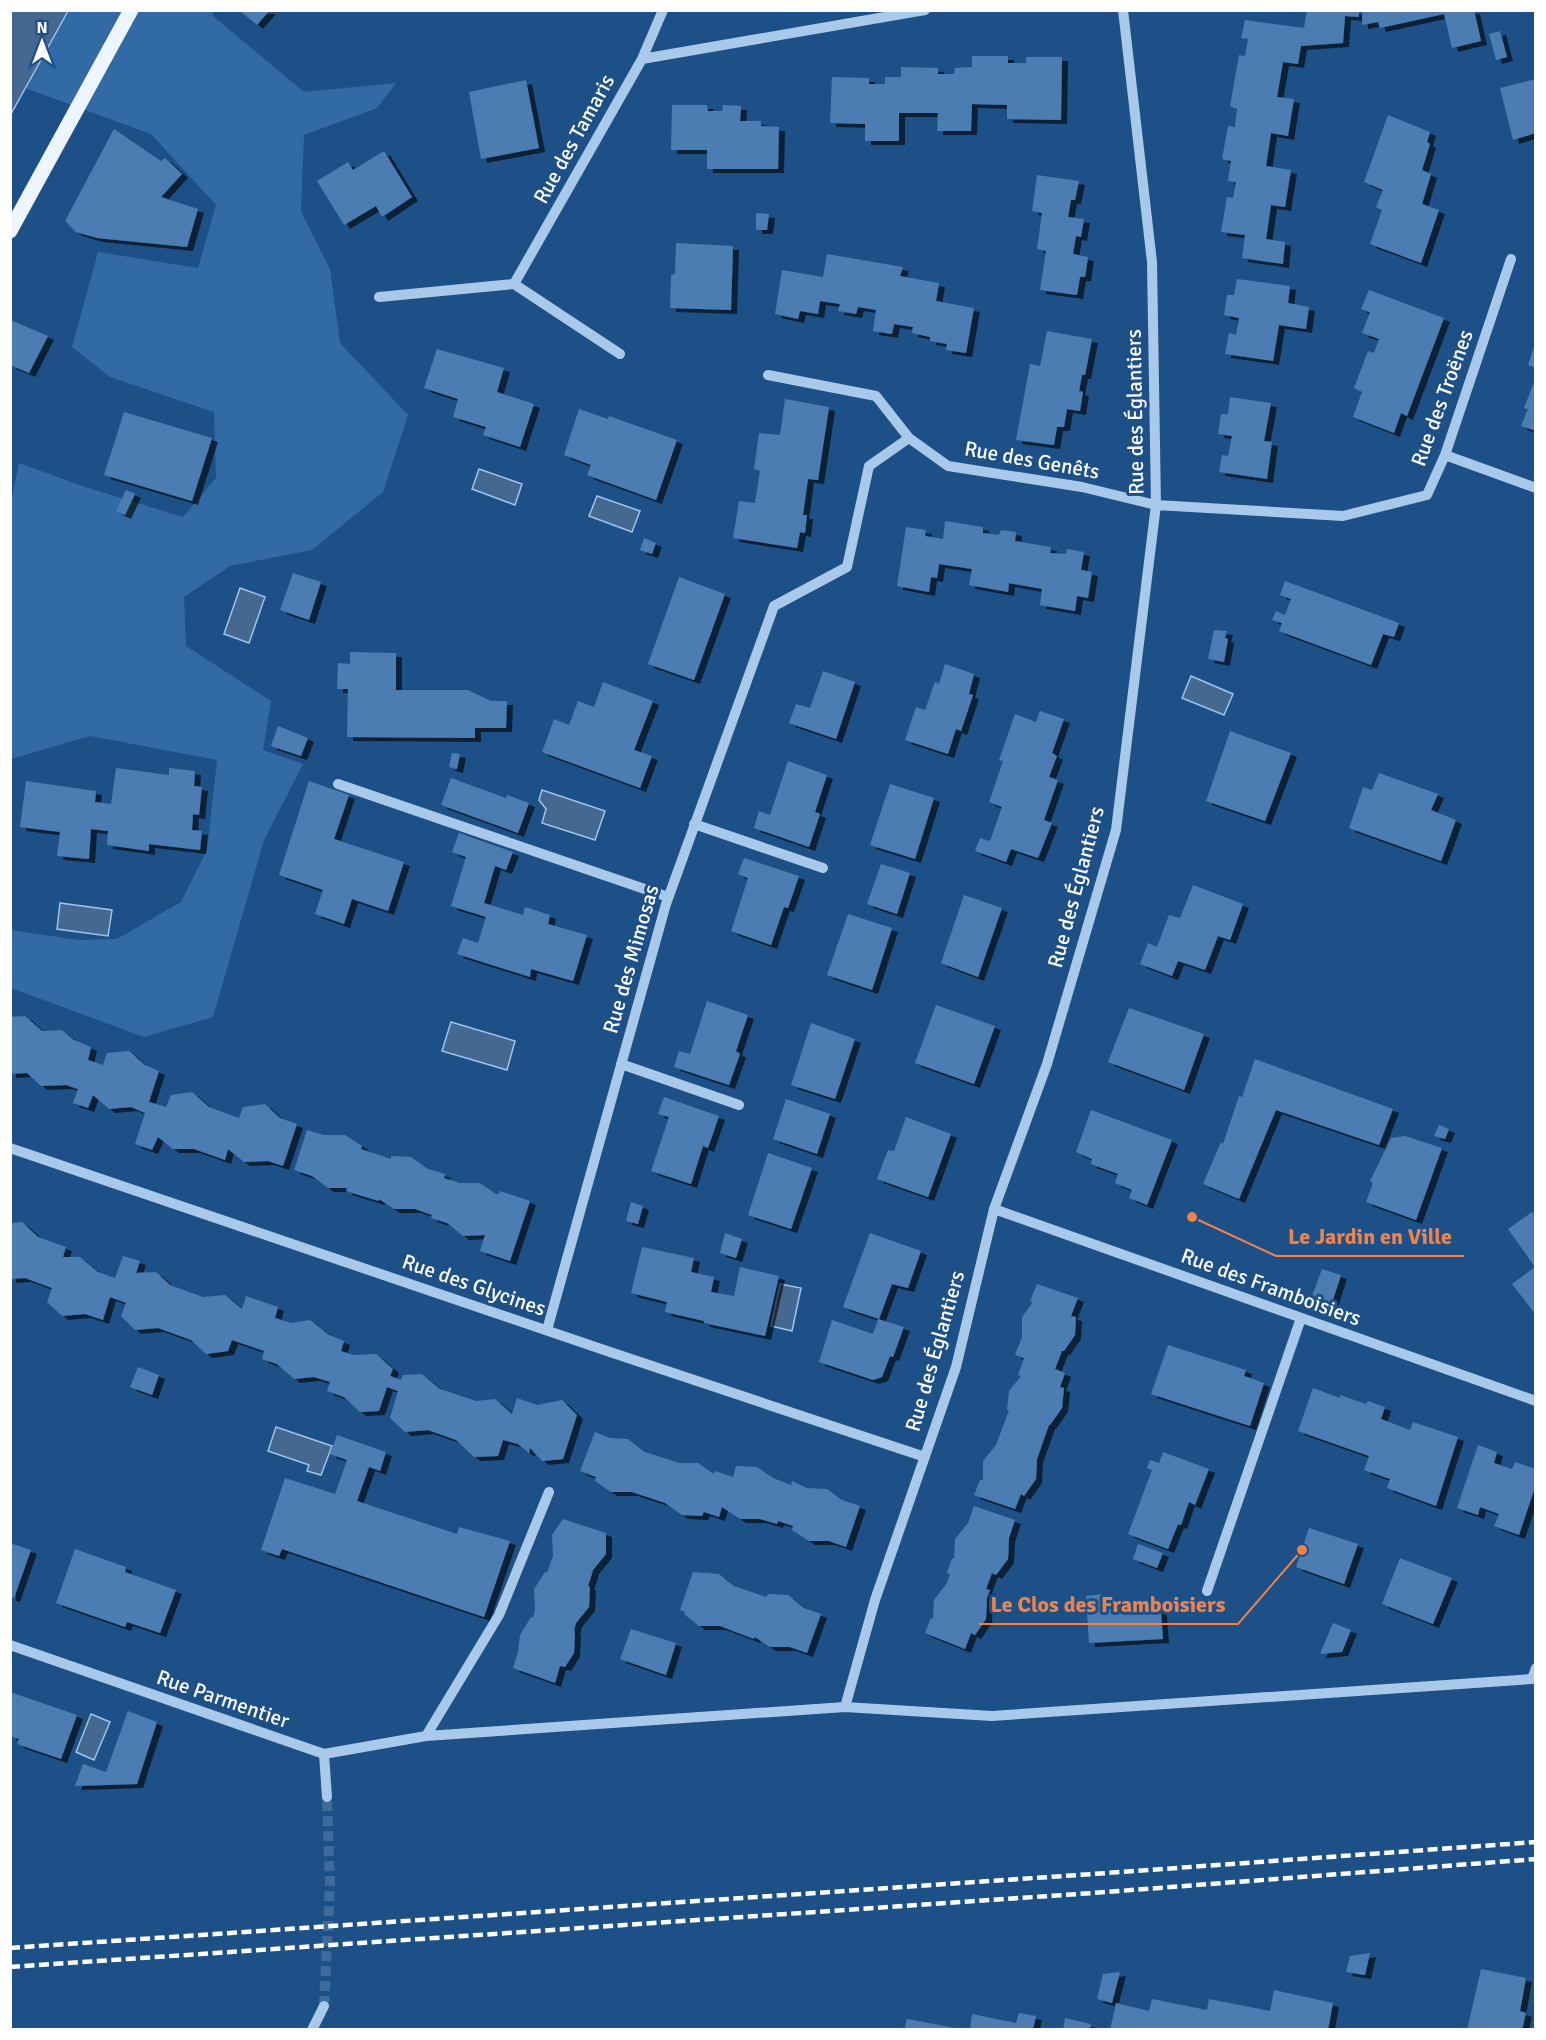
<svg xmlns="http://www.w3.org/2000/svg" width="1546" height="2040" viewBox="0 0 1546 2040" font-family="Signika,sans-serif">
	<defs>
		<filter id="shadow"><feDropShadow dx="6" dy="4" stdDeviation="0" flood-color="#0009"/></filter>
	</defs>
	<rect width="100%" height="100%" fill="#1e5088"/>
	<!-- green -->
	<path fill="#326aa6" d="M68 11H212L213 16 304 92 396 83 377 108 304 135 301 211 330 269 340 343 408 415 383 492 312 550 230 566 184 597 186 646 271 701 263 750 303 764 264 840 213 1017 144 1037 11 988V930L78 940 117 939 181 902 207 850 217 760 90 736 11 759 10 507 19 463 85 487 183 517 216 478 214 412 110 377 72 347 98 252 198 268 216 205 151 134 25 88Z"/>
	<!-- water -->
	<path fill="#456891" stroke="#9cc4ed" stroke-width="1.5" d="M11 10 68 11 11 114 10 11Z
		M479 469 522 484 515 505 472 489Z
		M597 496 640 511 632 532 589 516Z
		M240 588 265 597 249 643 224 634Z
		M1191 676 1233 694 1224 715 1182 698Z
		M542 790 605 811 595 840 542 823 546 809 539 800Z
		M60 903 112 910 108 936 57 929Z
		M451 1022 515 1041 507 1070 442 1051Z
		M780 1284 801 1288 792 1331 771 1326Z
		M276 1427 332 1446 321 1475 307 1471 309 1465 268 1451Z
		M91 1714 110 1722 94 1760 76 1752Z"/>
	<!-- building -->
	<path fill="#4b7cb2" filter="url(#shadow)" d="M239 10H270L257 25Z
		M1307 10H1359V17L1345 16 1343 43 1301 46 1298 64 1283 62 1277 97 1294 99 1288 136 1271 133 1266 166 1291 170 1285 207 1271 205 1266 239 1285 242 1283 264 1242 258 1245 235 1221 232 1227 197 1233 198 1236 182 1228 181 1231 161 1222 159 1228 126 1235 127 1237 109 1230 106 1239 55 1245 56 1248 39 1241 38 1245 20 1304 28Z
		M1362 10H1474L1481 41 1452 48 1444 14 1380 28 1378 22 1362 25Z
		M1500 31 1507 57 1496 60 1489 34Z
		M972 56H1008V63H1026V57H1062L1061 120 1007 119V105L972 104 971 131H937L938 113H899V141H865V124L830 123 832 77 869 78V84H885V77H901V67L938 68V74H954L955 68 972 67Z
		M1536 79V133L1513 140 1500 88Z
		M526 80 539 148 481 159 469 92Z
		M672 105H707L708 111H722L723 105 741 106 740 121H761V126L779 127 778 169H707V150H671Z
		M1388 115 1430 132 1427 142 1430 144 1422 170 1431 174 1422 204 1439 210 1421 263 1370 244 1382 210 1376 207 1383 190 1364 182Z
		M114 129 161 161 165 158 182 174 161 197 198 209 187 247 97 238 76 232 65 221Z
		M384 151 412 197 382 217 376 206 344 225 317 181 348 162 353 170Z
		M1037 175 1079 181 1075 200H1071L1068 217 1084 219 1081 237 1076 236 1073 254 1088 257 1085 277H1080L1077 295 1040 290 1046 251 1037 249 1042 213 1032 211Z
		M756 213 769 214 767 230H756Z
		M676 243 733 246 731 310 670 308 671 275 675 274Z
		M827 254 903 267 900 276 939 283 936 301 974 308 966 353 946 350 947 344 930 341V337L912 333 913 327 894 324 892 334 873 331 876 310 858 307 856 314 838 311 840 304 820 301 818 314 800 311 798 319 775 314 782 270 823 277Z
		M1237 279 1290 286 1288 303 1309 307 1306 329 1279 325 1273 361 1225 354 1229 333 1236 335 1239 318 1224 315 1227 295H1234Z
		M1369 290 1444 318 1407 416 1401 413 1394 433 1353 417 1362 392 1354 388 1368 351 1374 353 1379 339 1362 333 1370 312 1361 309Z
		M13 321 48 336 29 373 10 365V325Z
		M1047 331 1092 339 1085 375H1082L1079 391 1083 392 1080 411 1067 409 1064 427H1057L1054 445 1016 440 1030 364 1040 366Z
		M1535 344H1536V368L1528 365Z
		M437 349 504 368 497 392 534 404 520 447 483 435 486 427 453 417 458 399 424 388Z
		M1536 377V431L1521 426 1528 409 1524 408Z
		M1230 397 1271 403 1264 441 1272 442 1267 479 1219 472 1222 455 1228 456 1232 436 1218 434 1221 414H1228Z
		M785 399 829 407 818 480 808 479 803 515H807L805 533 800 532 797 548 733 538 739 501 755 503 760 471 754 469 759 433 780 435Z
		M579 409 608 419 609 416 677 440 656 500 587 475 591 465 564 455Z
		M124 412 212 438 192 501 104 475Z
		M126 490 135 494 125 515 116 511Z
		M945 521 983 527V533L999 535 1001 530 1016 532 1015 541 1051 547 1050 553 1066 554 1067 549 1084 552 1081 570 1092 572 1088 598 1077 596 1075 611 1040 605 1042 589 1009 583 1008 592 969 585 972 569 939 564 937 578 931 577 929 592 897 586 906 527 926 530 925 536 943 539Z
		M644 538 656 543 652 554 640 550Z
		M293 573 321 582 309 620 280 610Z
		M679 577 725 594 694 680 648 664Z
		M1285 581 1399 623 1394 637 1383 634 1371 665 1279 631 1282 623 1272 620 1276 611 1285 615 1291 599 1280 595Z
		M1214 630 1227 631 1225 638 1228 639 1224 662 1208 659Z
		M350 652 396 653V690H468L491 701H507L506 728H475V738L347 737 348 689H337L338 663 350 664Z
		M945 664 974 674 969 694 973 695 961 731 956 729 948 754 905 740 916 707 925 710 935 682 939 684Z
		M823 671 855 682 836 739 789 723 796 704 810 708Z
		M603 682 653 701 634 750 652 756 640 788 542 752 554 719 569 725 578 701 594 707Z
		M1040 711 1064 719 1052 753 1057 756 1049 777 1058 780 1044 820 1052 823 1038 858 1011 849 1006 862 975 851 980 838 990 841 1002 807 989 802 1003 761 999 760 1015 714 1036 722Z
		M278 726 308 738 301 756 271 746Z
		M1230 731 1291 753 1265 821 1206 801Z
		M452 753 460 754 457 769 449 767Z
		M788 761 827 775 815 812 820 814 809 847 754 828 759 811 770 815Z
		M116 768 169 775V768L195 771 194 786 202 787 199 815 193 814 192 830 202 831 200 850 149 844V851L107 845 108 831 91 829 89 859 57 856 60 832 20 827 26 781 96 791 95 802 111 804Z
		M1379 773 1438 794 1431 810 1456 820 1441 861 1349 828 1363 787 1372 790Z
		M451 778 506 798 507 795 529 803 518 833 441 805Z
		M309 781 349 795 334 839 404 862 388 911 352 899 344 924 315 914 323 890 279 875Z
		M890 784 934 798 915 859 870 845Z
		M459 833 513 852 506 870 495 866 484 903 523 915 525 907 550 915 548 924 587 935 573 981 531 969 530 977 457 954 463 938 478 943 486 917 451 906 466 857 452 852Z
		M744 858 799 876 788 908 784 907 771 945 731 931 748 878 738 874Z
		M881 864 910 873 897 914 867 904Z
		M1193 885 1243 904 1230 940 1218 936 1205 970 1178 961 1172 976 1140 964 1148 943 1157 947 1169 915 1180 918Z
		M964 895 1002 908 978 977 941 963Z
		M848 914 892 928 872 990 827 975Z
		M707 1001 748 1015 736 1051 740 1054 729 1085 674 1067 679 1051 690 1054Z
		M936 1005 995 1026 974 1084 915 1063Z
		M1129 1008 1204 1034 1184 1090 1108 1062Z
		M25 1016 42 1031 62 1030 74 1040 91 1047 88 1060 103 1065 107 1053 129 1051 145 1065 159 1071 149 1102 166 1107 171 1095 192 1092 209 1107 239 1118 243 1107 265 1104 280 1118 297 1124 283 1166 268 1161 244 1162 228 1149 225 1160 194 1149H173L158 1137 152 1150 135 1144 145 1113 131 1107 109 1109 93 1095 88 1108 73 1103 78 1089 66 1085 41 1086 27 1073 10 1074V1017Z
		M811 1023 855 1039 835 1099 791 1085Z
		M1255 1059 1393 1109 1379 1145 1276 1110 1239 1199 1203 1184 1221 1142 1223 1144 1239 1096 1242 1097Z
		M664 1097 719 1116 708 1148 703 1146 691 1184 651 1171 669 1117 658 1114Z
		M786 1099 830 1114 817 1154 773 1139Z
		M1091 1110 1172 1140 1147 1205 1129 1198 1132 1190 1115 1183 1118 1174 1091 1164 1092 1159 1076 1152Z
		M906 1117 951 1134 928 1197 877 1179 888 1150 894 1151Z
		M1439 1125 1449 1129 1445 1139 1434 1136Z
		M307 1130 324 1135H345L362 1146 361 1149 391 1159V1156L411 1157 428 1169 445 1174 444 1178 460 1183H480L496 1194H499L500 1191 530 1201 510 1261 480 1251 485 1235 463 1236 447 1223 431 1218 432 1215 415 1209H394L379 1199V1201L362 1196 346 1191 347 1188H328L312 1176 294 1170Z
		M1405 1136 1442 1148 1416 1220 1366 1202 1373 1183 1370 1181 1391 1138Z
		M768 1153 812 1168 791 1229 748 1215Z
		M631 1202 643 1206 638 1224 626 1221Z
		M1532 1212 1536 1217V1315L1512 1284 1535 1267 1508 1229Z
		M22 1222 38 1237 66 1247 63 1257H80L98 1272 115 1278 123 1256 140 1261 136 1273 156 1272 170 1285 203 1297 225 1295 242 1309 246 1296 278 1307 275 1318 291 1323 310 1320 329 1335 344 1341 341 1351 353 1355 376 1354 393 1369 390 1376 401 1380 403 1375 422 1374 440 1389 476 1401 495 1399 512 1414 517 1398 537 1405 562 1400 577 1415 563 1459 542 1461 530 1448 529 1453 518 1444 503 1440 498 1456 474 1457 456 1440 428 1430 405 1432 390 1418 398 1391 387 1387 379 1411 360 1412 344 1397 327 1391 330 1382 314 1377 294 1379 277 1364 262 1359 264 1351 232 1340 228 1351 206 1354 191 1340 158 1328 135 1330 121 1316 126 1303 110 1297 103 1320 85 1314 62 1316 47 1302 52 1288 25 1278 10 1279V1223Z
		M725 1233 742 1239 736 1258 720 1253Z
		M870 1233 921 1251 908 1288 892 1284 879 1319 843 1307Z
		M642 1247 694 1258 691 1272 714 1277 711 1292 734 1296 740 1267 779 1276 765 1336 704 1323V1321L665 1312 667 1302 631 1293Z
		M1322 1269 1341 1275 1332 1303 1312 1296Z
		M1037 1284 1078 1298 1071 1316 1076 1317 1075 1335 1064 1351H1062L1055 1369 1065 1373 1060 1387 1064 1388 1062 1408 1050 1425H1049L1037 1459 1036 1479 1024 1496 1021 1494 1015 1509 974 1495 980 1480H983V1461L996 1445 1009 1410H1007L1009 1391 1021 1376 1018 1375 1024 1358 1015 1355 1022 1337V1317L1033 1302 1030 1301Z
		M878 1319 904 1327 893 1357 890 1356 882 1377 873 1380 819 1362 832 1320 873 1334Z
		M1168 1345 1246 1370 1244 1376 1264 1383 1250 1426 1151 1394Z
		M138 1367 159 1375 152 1395 130 1387Z
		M1313 1388 1340 1398V1395L1366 1404 1368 1401 1385 1407 1381 1419 1410 1430 1413 1422 1458 1437 1436 1506 1387 1488 1390 1479 1364 1470 1369 1456 1298 1431Z
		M595 1432 610 1438 628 1439 645 1452 679 1463H698L714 1474 715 1471 733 1477 736 1466 757 1467 773 1478 791 1485 792 1481 807 1488 827 1489 842 1500 860 1506 846 1547 829 1541H809L792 1530 793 1526 778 1521 777 1524 760 1519H740L722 1507 719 1517 704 1512 702 1516 682 1515 665 1503 632 1492H611L595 1481 596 1477 580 1471Z
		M337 1435 386 1452 380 1471 369 1467 357 1501 457 1534 459 1527 510 1541 484 1617 282 1549 279 1556 261 1550 285 1478 335 1494 347 1460 330 1454Z
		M1478 1445 1497 1452 1494 1463 1512 1469 1515 1462 1536 1469V1484L1519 1535 1494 1526 1499 1514 1480 1507 1478 1515 1457 1508Z
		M1163 1452 1209 1469 1195 1505 1189 1502 1181 1525 1178 1524 1168 1549 1128 1534 1152 1470 1147 1468 1150 1460 1159 1463Z
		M974 1506 1015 1520 1009 1538 1008 1559 996 1575 992 1573 986 1589 990 1590 987 1598 986 1619 975 1635 971 1633 965 1649 925 1633 931 1618 933 1619 934 1600 947 1583 950 1574 947 1573 952 1558 954 1559 955 1539 968 1523Z
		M563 1519 606 1533V1554L593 1570 591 1577 588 1586 590 1587 589 1607 576 1623 574 1631H575L574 1653 565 1667 560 1666 555 1683 513 1668 518 1652 520 1635 531 1617 533 1618 535 1610 534 1589 545 1572 547 1573 550 1564 553 1556 552 1535Z
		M1309 1528 1358 1544 1344 1584 1296 1567Z
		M10 1543 31 1550 14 1598 10 1597Z
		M1138 1544 1163 1553 1157 1568 1133 1559Z
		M75 1549 126 1567 125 1572 176 1590 160 1633 127 1622 125 1627 56 1603Z
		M1400 1558 1452 1578 1433 1624 1382 1604Z
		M693 1572 719 1574 734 1586 766 1597 768 1594 788 1595 804 1608 821 1614 807 1653 790 1647H770L755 1637 754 1639 720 1626H699L684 1614 685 1612 680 1610Z
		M1103 1594 1104 1605 1128 1604V1600L1160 1599 1163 1639 1089 1643 1086 1596Z
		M1333 1623 1351 1630 1342 1652 1320 1654Z
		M631 1629 676 1643 666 1675 620 1659Z
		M10 1692 77 1715 61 1759 17 1744 19 1739 10 1736Z
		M128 1711 157 1722 137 1784 75 1786 83 1764 106 1772Z
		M1370 1953 1365 1975 1346 1972 1350 1956Z
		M1481 1969 1526 1978 1520 2011 1526 2013 1522 2030H1467Z
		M1120 1972 1112 2003 1097 1999 1103 1974Z
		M1274 1990 1333 2003 1328 2030H1110L1116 2003 1149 2011 1152 1999 1207 2010 1209 1999 1270 2011Z
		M1019 2013 1036 2016 1033 2030H970L972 2014 1016 2023Z
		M1065 2018 1091 2024 1090 2030H1063Z
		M907 2019 955 2028V2030H904Z"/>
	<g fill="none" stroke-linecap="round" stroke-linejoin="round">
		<!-- minor-tunnel -->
		<path stroke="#406a9a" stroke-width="10" stroke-dasharray="10 5" stroke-linecap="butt" d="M324 2006 330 1884 327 1797"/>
		<!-- minor -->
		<path stroke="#a9c9eb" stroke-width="10" d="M642 59 925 10
			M514 284 642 59 663 10
			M379 297 514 284 620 354
			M768 375 876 396 909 438 948 466 1082 487 1156 505 1343 516 1427 495 1445 455 1511 259
			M1445 455 1536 488
			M338 784 668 897
			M694 824 823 868
			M621 1064 739 1105
			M10 1148 610 1352 925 1457
			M994 1209 1536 1401
			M547 1330 666 904 774 606 847 567 869 466 909 438
			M1207 1591 1301 1318
			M10 1645 324 1754 426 1736 845 1707 992 1716 1532 1679 1536 1668
			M845 1707 875 1600 956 1367 994 1209 1047 1064 1116 830 1156 505 1152 262 1123 10
			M426 1736 499 1615 549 1492
			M324 1754 327 1797
			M312 2030 324 2006"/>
		<!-- major -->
		<path stroke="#edf5fe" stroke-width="15" d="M10 231 131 10"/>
		<!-- rail -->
		<path stroke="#fff" stroke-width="4.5" stroke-dasharray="10 4.5" stroke-linecap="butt" d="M10 1948 1093 1874 1536 1842
			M10 1967 1093 1893 1536 1859"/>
	</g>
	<g text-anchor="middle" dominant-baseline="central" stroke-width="6" stroke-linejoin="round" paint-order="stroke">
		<!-- street labels -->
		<g font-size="21" fill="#fff" stroke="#1e5088">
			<text transform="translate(574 139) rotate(-61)">Rue des Tamaris</text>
			<text transform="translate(1442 398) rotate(-70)">Rue des Troënes</text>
			<text transform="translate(1135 412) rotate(-91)">Rue des Églantiers</text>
			<text transform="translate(1032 460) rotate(10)">Rue des Genêts</text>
			<text transform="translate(1076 887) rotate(-75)">Rue des Églantiers</text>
			<text transform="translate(631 959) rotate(-74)">Rue des Mimosas</text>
			<text transform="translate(474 1285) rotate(19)">Rue des Glycines</text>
			<text transform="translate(1271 1287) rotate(20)">Rue des Framboisiers</text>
			<text transform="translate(935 1351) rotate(-74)">Rue des Églantiers</text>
			<text transform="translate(223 1699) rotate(19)">Rue Parmentier</text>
		</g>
	</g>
	<!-- callouts -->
	<path fill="none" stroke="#ee8249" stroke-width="2" d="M1192 1217L1276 1256H1464M1302 1550L1238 1624H979"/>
	<g fill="#ee8249" stroke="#1e5088" stroke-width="2">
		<circle cx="1192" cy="1217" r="6"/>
		<circle cx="1302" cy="1550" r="6"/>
	</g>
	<g font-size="22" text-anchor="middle" font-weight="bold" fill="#ee8249" stroke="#1e5088" stroke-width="6" stroke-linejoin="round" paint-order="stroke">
		<text x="1370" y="1244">Le Jardin en Ville</text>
		<text x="1108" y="1612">Le Clos des Framboisiers</text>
	</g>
	<!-- border -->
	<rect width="1546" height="2040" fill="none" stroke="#ffffff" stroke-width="24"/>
	<!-- north arrow -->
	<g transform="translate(42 42)" stroke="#1e5088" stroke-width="4.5" paint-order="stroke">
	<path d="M0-4.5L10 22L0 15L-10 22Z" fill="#ffffff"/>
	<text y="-9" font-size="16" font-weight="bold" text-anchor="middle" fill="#ffffff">N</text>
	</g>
</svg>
